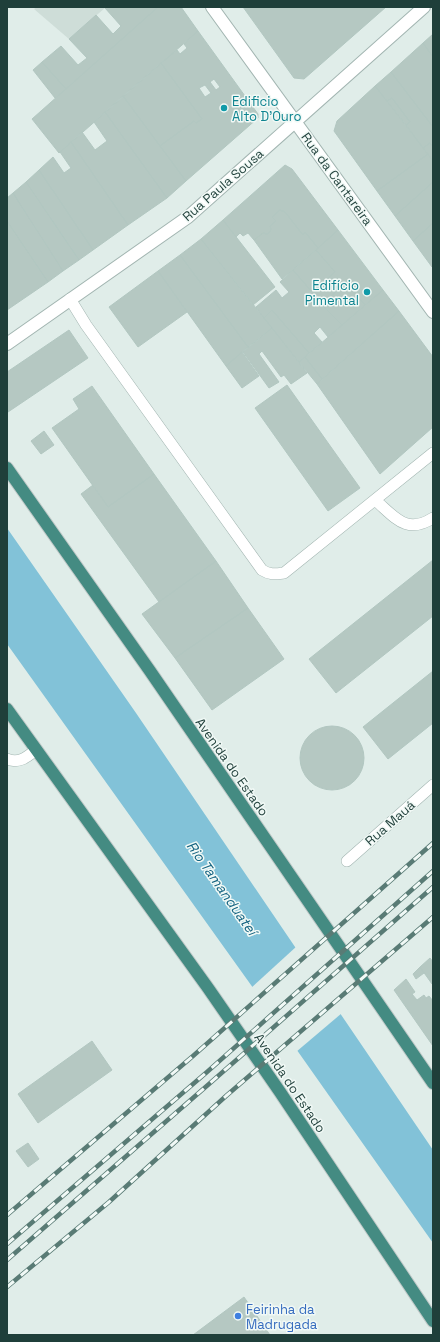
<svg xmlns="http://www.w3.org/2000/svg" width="440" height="1342" viewBox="0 0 440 1342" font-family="'Space Grotesk',sans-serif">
	<rect width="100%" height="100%" fill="#e0ede9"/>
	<!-- built -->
	<path fill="#ceddd8" d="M37 7H106L69 39 34 9Z"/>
	<!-- water -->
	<path fill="#82c2d8" d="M7 528 136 713 433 1150V1243L251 985 7 644Z"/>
	<!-- pier -->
	<path fill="#e0ede9" d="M297 946 342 1013 296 1052 251 988Z"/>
	<!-- building -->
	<path fill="#b5c8c2" stroke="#b2c7c1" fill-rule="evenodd" d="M106 7H137L138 8 139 7H158L66 89 42 62 61 46 78 65 87 58 69 39 96 15 113 34 121 26 105 8Z
		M158 7H181L198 31 59 153 32 119Z
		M243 7H386L304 79 294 78Z
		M198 31 258 114V118L186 181 160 146 194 121 196 123 202 119 161 63 177 50 180 54 187 48 184 44ZM214 79 220 87 216 90 210 82ZM205 85 211 93 205 97 199 88Z
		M433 34V57L423 43Z
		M423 43 433 57V127L391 72Z
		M42 62 66 89 55 98 33 70Z
		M161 63 202 119 196 123 194 121 160 146 123 96Z
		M391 72 433 127V147L430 143 423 148 406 125 410 122 392 98 387 101 375 86Z
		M375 86 428 154 377 191 334 131 337 121Z
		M123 96 186 181 167 198 105 112Z
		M392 98 410 122 406 125 387 101Z
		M105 112 167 198 128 225 71 142 82 132 95 150 107 141 94 122Z
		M71 142 128 225 93 250 39 170 53 157 64 173 71 168 60 152Z
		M430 143 433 147V161L423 148Z
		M428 154 433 161V182L395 216 377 191Z
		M285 165 292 169 338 230 318 248 305 232 303 235 285 212 280 210 272 217 276 221 270 226 271 229 270 232 267 234 263 233 254 240 248 233 243 236 240 233 236 237 223 220Z
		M39 170 93 250 79 260 26 182Z
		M26 182 79 260 63 271 13 193Z
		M433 182V223L413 241 395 216Z
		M13 193 63 271 48 282 7 221V198Z
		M280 210 285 212 303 235 305 232 318 248 282 279 254 240 263 233 267 234 270 232 271 229 270 226 276 221 272 217Z
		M223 220 275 287 253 305 201 239Z
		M7 221 48 282 7 310Z
		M433 223V266L432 267 413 241Z
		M338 230 383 290 365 305 345 283 322 305 342 325 328 337 320 327 314 333 322 342 309 353 272 310 264 318 256 307 276 290 282 298 289 292 280 282 293 270 312 292 335 272 316 250Z
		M201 239 272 328 248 347 180 255Z
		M316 250 335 272 312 292 293 270Z
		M180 255 248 347 226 366 158 271Z
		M158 271 187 312 138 347 109 307Z
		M345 283 365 305 342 325 322 305Z
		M383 290 399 311 322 379 305 357Z
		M272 310 309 353 299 362 264 318Z
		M399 311 433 357V427L380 474 317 384Z
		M272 328 307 373 291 384 284 375 281 377 262 351 259 354 279 382 269 388 243 352Z
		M69 330 88 358 8 412 7 410V372Z
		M242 352 259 376 242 388 226 366Z
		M305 357 322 379 317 384 299 362Z
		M287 385 360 488 328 511 255 408Z
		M92 386 154 474 108 507 52 428 79 409 73 399Z
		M44 431 54 445 41 454 31 441Z
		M154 474 216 561 159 602 81 494 93 485 108 507Z
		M433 560V616L336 693 309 659Z
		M216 561 248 608 175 658 142 614Z
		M248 608 284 659 212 710 175 658Z
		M433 671V723L388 759 363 727Z
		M300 758a32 32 0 1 1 64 0a32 32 0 1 1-64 0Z
		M430 958 433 962V983L432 984 420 967Z
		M420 967 424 973 416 979 413 974Z
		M406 979 415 992 412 994 417 1000 424 995 426 998 429 996 433 1001V1046L394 990Z
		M92 1041 112 1070 38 1123 18 1094Z
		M28 1143 39 1159 28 1167 16 1151Z
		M244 1297 270 1335H193Z"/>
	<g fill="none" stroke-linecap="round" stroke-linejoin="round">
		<defs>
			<path id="service" d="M70 299 86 325 262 570C270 575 275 574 284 573L433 453
				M375 500C395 517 406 535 433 518
				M7 759C19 764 27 757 36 750
				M347 861 433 785"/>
			<path id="tertiary" d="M212 7 433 312
				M7 344 188 217 424 7"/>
			<path id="trunk" d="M7 468 150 671 433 1083
				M7 709 208 988 280 1092 433 1321"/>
		</defs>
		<!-- service casing -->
		<use href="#service" stroke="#a2b5b1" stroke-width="12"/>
		<!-- tertiary casing -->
		<use href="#tertiary" stroke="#a2b5b1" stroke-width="14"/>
		<!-- trunk casing -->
		<use href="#trunk" stroke="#c0c9c8" stroke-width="14"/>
		<!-- service -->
		<use href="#service" stroke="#fff" stroke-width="11"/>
		<!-- tertiary -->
		<use href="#tertiary" stroke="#fff" stroke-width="12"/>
		<!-- trunk -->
		<use href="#trunk" stroke="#448b82" stroke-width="12"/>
		<defs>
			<path id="rail" d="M7 1215 193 1056 433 843
				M7 1244 207 1072 433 871
				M7 1260 209 1084 433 887
				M7 1287 109 1202 226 1096 433 917"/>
		</defs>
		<!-- rail casing -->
		<use href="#rail" stroke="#597b75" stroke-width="4.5"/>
		<!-- rail -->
		<use href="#rail" stroke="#f1f9f6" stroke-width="3" stroke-dasharray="9" stroke-linecap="butt"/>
	</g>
	<!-- markers -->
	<g fill="#0f9aa8" stroke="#f1f9f6" stroke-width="1.5">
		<circle cx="224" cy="108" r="4"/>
		<circle cx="367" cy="292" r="4"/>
	</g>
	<circle fill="#3f7fe0" stroke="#f1f9f6" stroke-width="1.5" cx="238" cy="1316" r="4"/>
	<g text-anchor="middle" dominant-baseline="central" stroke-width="3" stroke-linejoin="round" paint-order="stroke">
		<!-- culture labels -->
		<g font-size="13" fill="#0d838f" stroke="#f1f9f6" text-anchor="start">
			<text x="232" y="101">Edificio<tspan x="232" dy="15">Alto D'Ouro</tspan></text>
			<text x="359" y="285" text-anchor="end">Edifício<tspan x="359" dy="15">Pimental</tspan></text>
		</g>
		<!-- street labels -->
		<g font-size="13" fill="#1f3f3a" stroke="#f1f9f6">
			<text transform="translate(337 179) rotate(54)">Rua da Cantareira</text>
			<text transform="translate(223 185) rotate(-41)">Rua Paula Sousa</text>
			<text transform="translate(232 767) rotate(55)">Avenida do Estado</text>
			<text transform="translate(390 823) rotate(-41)">Rua Mauá</text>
			<text transform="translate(290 1083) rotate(56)">Avenida do Estado</text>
		</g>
		<!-- shop labels -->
		<g font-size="13" fill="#366cbe" stroke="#f1f9f6" text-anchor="start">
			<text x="246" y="1309">Feirinha da<tspan x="246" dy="15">Madrugada</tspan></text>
		</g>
		<!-- water labels -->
		<g font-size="14" font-style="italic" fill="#136381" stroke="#f1f9f6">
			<text transform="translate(222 888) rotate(55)">Rio Tamanduateí</text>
		</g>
	</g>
	<!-- border -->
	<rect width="440" height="1342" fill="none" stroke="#1f3f3a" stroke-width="16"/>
</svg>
